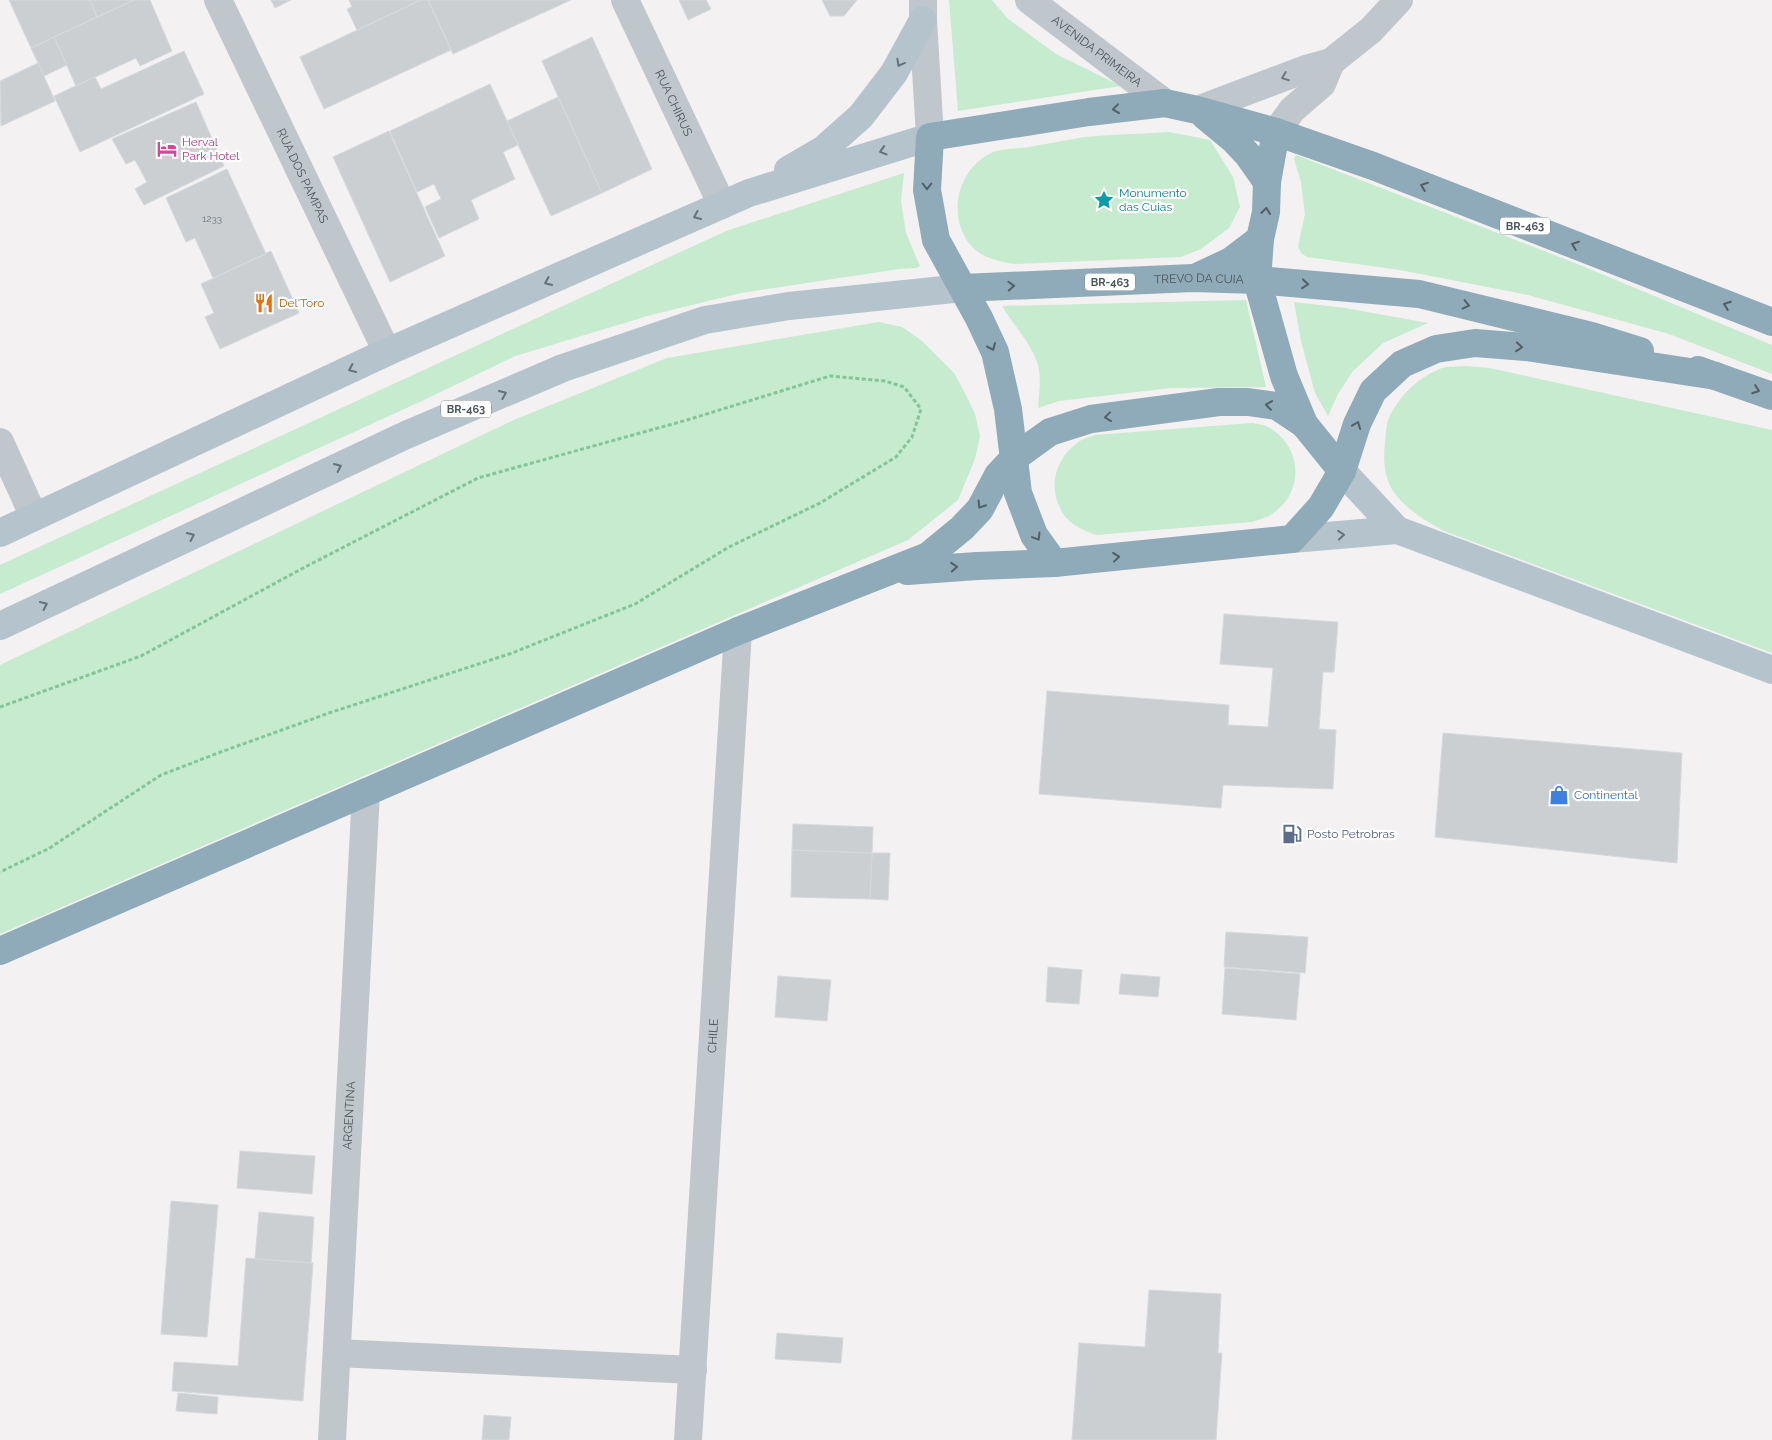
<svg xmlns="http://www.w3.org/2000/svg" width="1772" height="1440" viewBox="0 0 1772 1440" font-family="Raleway,sans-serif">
	<rect width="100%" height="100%" fill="#f3f1f2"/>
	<!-- green -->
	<path fill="#c6ebce" d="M949 0H992L1008 19 1056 54 1121 86 958 111Z
		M1169 132 1210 140 1233 177 1240 207 1229 228 1201 249 1181 257 1014 264C990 260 970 254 961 228 951 200 964 166 991 153 1001 148 1017 149 1029 147 1047 144 1066 140 1085 137 1113 134 1141 134 1169 132Z
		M1296 155 1575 263 1772 345V374L1669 334 1528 295 1400 270 1307 257 1301 253 1298 246 1305 214 1301 182 1294 159Z
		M904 173 901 201 906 233 920 266 917 268 899 269 741 293 651 315 515 356 424 400 0 594V565L726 231Z
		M1246 300 1266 387 1171 388 1059 401 1038 408C1039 394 1042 376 1037 362 1030 342 1013 324 1002 306Z
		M1294 302 1345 308 1428 323 1383 343 1353 371 1338 394 1328 416 1315 393 1301 341Z
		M879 322 902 327 922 341 954 373 965 393 975 414 980 436 975 459 958 500 908 540 0 934V665L516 419 667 358Z
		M1465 366 1490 368 1772 430V653L1444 531C1426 521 1405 509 1393 491 1384 477 1383 459 1385 443 1386 436 1386 427 1388 420 1397 398 1419 376 1442 368 1449 366 1458 367 1465 366Z
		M1252 423C1258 424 1265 425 1270 428 1303 448 1304 493 1272 514 1266 518 1258 520 1251 522L1096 535C1085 531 1071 525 1064 515 1047 489 1054 461 1077 443 1082 439 1089 437 1095 435Z"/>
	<!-- building -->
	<path fill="#cccfd2" stroke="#d6d9dc" d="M9 0H90L97 17 31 48Z
		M90 0H134L97 17Z
		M134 0H150L172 51 140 66 136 58 76 86 54 37Z
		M271 0H291L275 8Z
		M349 0H421L357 30 347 9 352 7Z
		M421 0H428L451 50 324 109 300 57Z
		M428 0H571L453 54Z
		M679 0H706L711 9 688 20Z
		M822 0H857L844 16H830Z
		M54 37 67 65 44 76 31 48Z
		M592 37 652 169 602 193 542 61Z
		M184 51 204 94 80 152 54 96 95 77 101 89Z
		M38 63 55 101 1 126 0 81Z
		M490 84 518 145 503 152 515 179 471 200 479 219 439 238 425 207 441 199 434 184 417 192 390 131Z
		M558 97 602 193 551 216 507 121Z
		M196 102 224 166 144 205 135 189 147 182 135 160 126 164 112 139Z
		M389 131 445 256 390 282 333 157Z
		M227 169 266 254 213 278 195 238 186 242 166 198Z
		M271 251 299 313 220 349 205 317 214 313 201 284Z
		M1224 614 1338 622 1334 672H1323L1319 729 1336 730 1333 789 1223 785 1221 808 1039 794 1047 691 1229 705 1228 725 1268 727 1273 668 1220 664Z
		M1443 733 1682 753 1677 863 1435 837Z
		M793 824 873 827 872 853 792 850Z
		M792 850 872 853 870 899 791 897Z
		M872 853H890L888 900 870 899Z
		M1226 932 1308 937 1305 973 1224 967Z
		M1048 967 1082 970 1079 1004 1046 1002Z
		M1225 968 1300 974 1296 1020 1222 1014Z
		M1121 974 1160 977 1158 997 1119 994Z
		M778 976 831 980 827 1021 775 1017Z
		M240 1151 315 1156 312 1194 237 1188Z
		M171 1201 218 1205 207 1337 161 1334Z
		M259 1212 314 1217 311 1263 255 1259Z
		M246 1258 313 1263 303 1401 172 1391 174 1362 238 1366Z
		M1149 1290 1221 1294 1218 1353H1222L1216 1440H1072L1079 1343 1145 1347Z
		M777 1333 843 1338 841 1363 775 1359Z
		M178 1393 218 1397 217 1414 176 1411Z
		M484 1415 511 1417 509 1440H482Z"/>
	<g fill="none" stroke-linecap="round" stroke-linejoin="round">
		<!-- path -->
		<path stroke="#82c599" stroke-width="3" stroke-dasharray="4 2.5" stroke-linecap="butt" d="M0 707 141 656 305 567 478 478 687 420 830 376 885 381 904 387 921 409 912 437 896 457 820 503 729 547 635 604 512 653 329 713 218 753 161 775 48 849 0 872"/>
		<!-- minor -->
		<g stroke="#bfc7cc" stroke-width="28">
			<path id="s1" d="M218 0 387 352"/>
			<path id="s2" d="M625 0 722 205"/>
			<path d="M923 0V20L930 137"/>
			<path id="s3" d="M1029 0 1165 103"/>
			<path d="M1197 110 1306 69 1331 62 1371 30 1399 0"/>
			<path d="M1276 132 1292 110 1322 84 1331 62"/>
			<path d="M0 442 34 517"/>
			<path d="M337 1353 693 1370"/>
			<path id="s4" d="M332 1440 366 792"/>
			<path id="s5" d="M688 1440 738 631"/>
		</g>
		<!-- major -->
		<path stroke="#b5c4cc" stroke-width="28" d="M788 170 824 149 861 116 894 73 923 20
			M1342 471 1397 530
			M0 533 387 352 749 193 930 137
			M1292 539 1397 530 1772 670
			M0 626 406 435 563 368 705 320 789 306 963 288"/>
		<!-- highway -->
		<g stroke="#8faab9" stroke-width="28">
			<path d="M1205 116 1234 140 1248 155 1267 182"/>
			<path d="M1276 132 1267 182 1266 212 1260 239 1257 280 1284 376 1304 424"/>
			<path d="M1199 276 1231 261 1260 239"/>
			<path id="s6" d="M963 288 1193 278 1257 280 1419 294 1592 336 1640 351"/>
			<path d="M1698 370 1772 396"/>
			<path d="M1054 563 1034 535 1018 493 1008 409 995 352 979 318 936 240 927 190 930 137 1089 112 1165 103 1197 110 1276 132 1373 166 1772 322"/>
			<path d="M907 571 977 566 1054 563 1292 539 1321 507 1342 471 1357 424 1373 391 1402 364 1436 349 1475 343 1526 347 1716 376"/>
			<path d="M0 951 738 631 928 556 962 528 980 509 998 475 1014 458 1050 432 1091 419 1219 402H1248L1277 406 1304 424 1342 471"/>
		</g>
	</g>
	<!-- one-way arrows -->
	<defs><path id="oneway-chevron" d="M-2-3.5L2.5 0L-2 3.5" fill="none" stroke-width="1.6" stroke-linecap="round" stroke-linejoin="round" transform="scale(1.25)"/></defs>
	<g stroke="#667278">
		<use href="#oneway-chevron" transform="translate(900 63) rotate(119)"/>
		<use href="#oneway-chevron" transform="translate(883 151) rotate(163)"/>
		<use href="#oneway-chevron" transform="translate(697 216) rotate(156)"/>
		<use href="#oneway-chevron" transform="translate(548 282) rotate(156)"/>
		<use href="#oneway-chevron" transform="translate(352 369) rotate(155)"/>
		<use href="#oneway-chevron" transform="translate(503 394) rotate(-23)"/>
		<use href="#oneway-chevron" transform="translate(338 467) rotate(-25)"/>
		<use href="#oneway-chevron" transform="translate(1341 535) rotate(-5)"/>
		<use href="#oneway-chevron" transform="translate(191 536) rotate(-25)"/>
		<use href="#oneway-chevron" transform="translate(44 605) rotate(-25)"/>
	</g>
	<use stroke="#6e797e" href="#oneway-chevron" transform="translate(1285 77) rotate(159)"/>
	<g stroke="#525f65">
		<use href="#oneway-chevron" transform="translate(1116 109) rotate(173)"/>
		<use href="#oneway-chevron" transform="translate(927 186) rotate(90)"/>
		<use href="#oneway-chevron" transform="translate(1424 186) rotate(-159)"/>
		<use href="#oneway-chevron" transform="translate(1266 211) rotate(-84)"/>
		<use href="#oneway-chevron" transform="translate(1575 245) rotate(-159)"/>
		<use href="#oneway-chevron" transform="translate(1305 284) rotate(5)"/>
		<use href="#oneway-chevron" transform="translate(1011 286) rotate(-3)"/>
		<use href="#oneway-chevron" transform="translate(1466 305) rotate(13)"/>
		<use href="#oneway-chevron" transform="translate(1727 305) rotate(-159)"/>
		<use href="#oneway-chevron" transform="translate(992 347) rotate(66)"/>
		<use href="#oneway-chevron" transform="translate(1519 347) rotate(5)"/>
		<use href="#oneway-chevron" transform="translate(1756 390) rotate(20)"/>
		<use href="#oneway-chevron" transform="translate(1269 405) rotate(-172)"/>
		<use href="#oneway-chevron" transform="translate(1108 417) rotate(173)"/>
		<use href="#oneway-chevron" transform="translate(1357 425) rotate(-68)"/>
		<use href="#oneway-chevron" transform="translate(981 505) rotate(122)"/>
		<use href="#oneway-chevron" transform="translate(1037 537) rotate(59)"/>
		<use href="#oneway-chevron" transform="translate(1116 557) rotate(-6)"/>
		<use href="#oneway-chevron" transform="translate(954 567) rotate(-4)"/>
	</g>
	<!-- icons -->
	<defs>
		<symbol id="hotel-bare" viewBox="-9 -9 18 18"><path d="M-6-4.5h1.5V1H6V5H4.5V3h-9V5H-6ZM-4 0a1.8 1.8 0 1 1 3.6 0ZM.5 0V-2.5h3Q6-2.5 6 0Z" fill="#d1479c" stroke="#fff" stroke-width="2.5" paint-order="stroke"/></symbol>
		<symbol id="sight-bare" viewBox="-9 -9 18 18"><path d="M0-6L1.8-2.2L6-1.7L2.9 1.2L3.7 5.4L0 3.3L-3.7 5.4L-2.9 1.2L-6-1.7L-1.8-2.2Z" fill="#0f9aa8" stroke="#fff" stroke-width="2.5" paint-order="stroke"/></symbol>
		<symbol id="restaurant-bare" viewBox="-9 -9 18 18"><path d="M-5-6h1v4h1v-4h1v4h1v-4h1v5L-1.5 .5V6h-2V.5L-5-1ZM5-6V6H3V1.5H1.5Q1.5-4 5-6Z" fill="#e8710a" stroke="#fff" stroke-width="2.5" paint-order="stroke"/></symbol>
		<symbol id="shop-bare" viewBox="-9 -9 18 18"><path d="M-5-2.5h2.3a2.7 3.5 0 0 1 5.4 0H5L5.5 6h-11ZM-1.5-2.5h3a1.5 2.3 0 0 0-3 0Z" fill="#3f7fe0" stroke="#fff" stroke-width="2.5" paint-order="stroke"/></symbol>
		<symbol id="fuel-bare" viewBox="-9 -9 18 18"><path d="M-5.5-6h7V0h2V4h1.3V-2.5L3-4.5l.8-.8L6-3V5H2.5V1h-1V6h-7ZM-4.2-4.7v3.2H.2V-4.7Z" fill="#5c6f8a" stroke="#fff" stroke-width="2.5" paint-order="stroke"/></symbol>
	</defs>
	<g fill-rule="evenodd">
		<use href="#hotel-bare" x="153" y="135" width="28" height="28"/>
		<use href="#sight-bare" x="1090" y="186" width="28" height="28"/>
		<use href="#restaurant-bare" x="250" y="289" width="28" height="28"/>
		<use href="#shop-bare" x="1545" y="781" width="28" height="28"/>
		<use href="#fuel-bare" x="1278" y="820" width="28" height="28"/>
	</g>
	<g text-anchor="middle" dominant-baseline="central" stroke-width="4.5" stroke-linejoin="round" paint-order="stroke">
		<!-- number labels -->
		<g font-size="10" fill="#6b757a">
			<text x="212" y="218">1233</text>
		</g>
		<!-- shield labels -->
		<g fill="#fff" stroke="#81898d" stroke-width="1">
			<rect x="1500" y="217.5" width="50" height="17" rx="4"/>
			<rect x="1085" y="273.5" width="50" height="17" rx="4"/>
			<rect x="441" y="400.5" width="50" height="17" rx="4"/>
		</g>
		<g font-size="11" font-weight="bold" fill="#4b575c">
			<text x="1525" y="226">BR-463</text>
			<text x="1110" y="282">BR-463</text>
			<text x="466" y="409">BR-463</text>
		</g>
		<!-- street labels -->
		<g font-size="12" fill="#4b575c" stroke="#fff">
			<text stroke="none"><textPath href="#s3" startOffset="85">AVENIDA PRIMEIRA</textPath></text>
			<text stroke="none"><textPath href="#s2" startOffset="114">RUA CHIRUS</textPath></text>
			<text stroke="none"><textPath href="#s1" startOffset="195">RUA DOS PAMPAS</textPath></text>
			<text stroke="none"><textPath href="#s6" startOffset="236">TREVO DA CUIA</textPath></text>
			<text stroke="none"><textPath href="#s5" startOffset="405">CHILE</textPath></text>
			<text stroke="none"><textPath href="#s4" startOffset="325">ARGENTINA</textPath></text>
		</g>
		<!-- hotel labels -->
		<g font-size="12" fill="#b23c85" stroke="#fff" text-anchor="start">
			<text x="182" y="142">Herval<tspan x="182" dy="14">Park Hotel</tspan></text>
		</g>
		<!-- culture labels -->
		<g font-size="12" fill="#0d838f" stroke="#fff" text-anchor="start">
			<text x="1119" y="193">Monumento<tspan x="1119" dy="14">das Cuias</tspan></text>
		</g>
		<!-- food labels -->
		<g font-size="12" fill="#c56008" stroke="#fff" text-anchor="start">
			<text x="279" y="303">Del'Toro</text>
		</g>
		<!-- shop labels -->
		<g font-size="12" fill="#366cbe" stroke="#fff" text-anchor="start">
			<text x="1574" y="795">Continental</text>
		</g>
		<!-- service labels -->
		<g font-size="12" fill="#4e5e75" stroke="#fff" text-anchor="start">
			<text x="1307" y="834">Posto Petrobras</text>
		</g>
	</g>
</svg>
